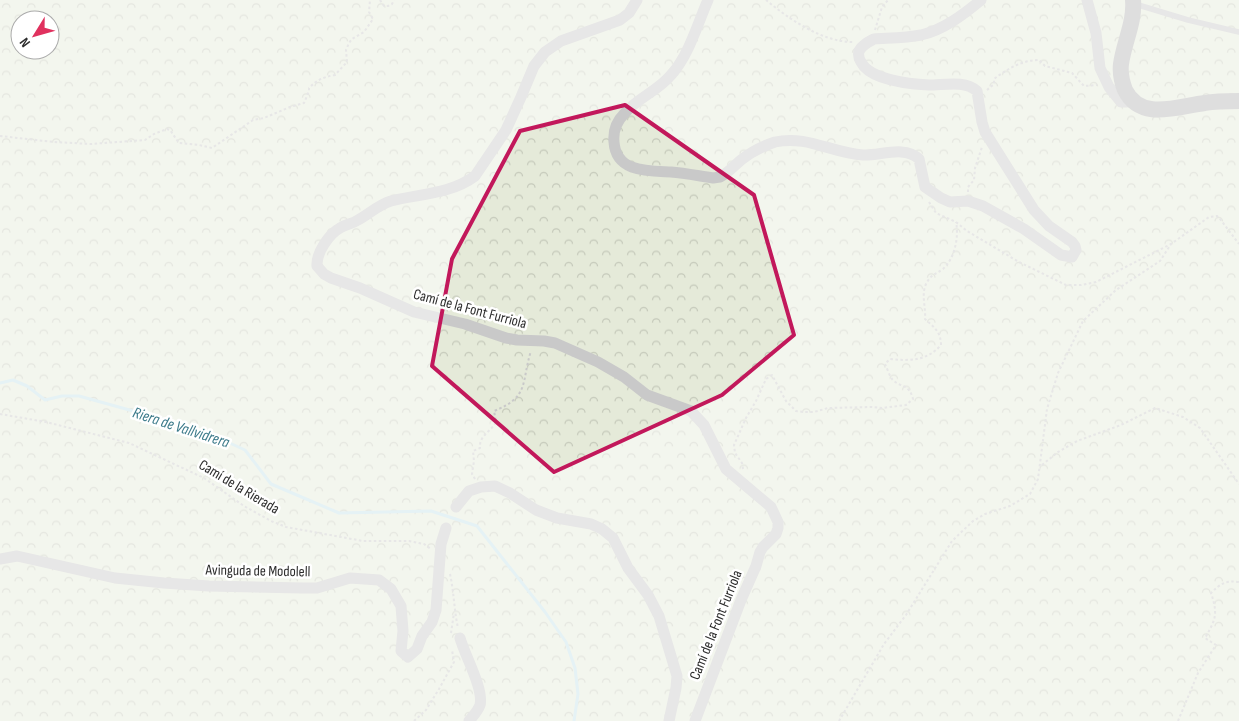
<svg xmlns="http://www.w3.org/2000/svg" width="1239" height="721" viewBox="0 0 1239 721" font-family="'Sofia Sans Condensed',sans-serif">
	<defs>
		<pattern id="forest-crowns" width="20" height="18" patternUnits="userSpaceOnUse" patternTransform="scale(1.25)"><rect width="20" height="18" fill="#e5ead9"/><path d="M2 6a3 3 0 1 1 6 0M12 15a3 3 0 1 1 6 0" fill="none" stroke="#c5c9ba"/></pattern>
	</defs>
	<rect width="100%" height="100%" fill="#fff"/>
	<!-- forest -->
	<path fill="url(#forest-crowns)" fill-rule="evenodd" d="M0 0H1239V721H0ZM20 20H50V50H20Z"/>
	<g fill="none" stroke-linecap="round" stroke-linejoin="round">
		<!-- stream -->
		<path stroke="#c5e2e9" stroke-width="3" d="M0 383 13 380 27 386 45 400 62 396H79L180 424 210 434 245 450 271 484 339 513 431 511 477 526 545 612 566 642 575 668 578 694 574 721"/>
		<!-- path -->
		<path stroke="#c9c9c9" stroke-width="2" stroke-dasharray="2.5 2.5" stroke-linecap="butt" d="M380 0 384 6H388L392 4 394 0
			M766 0C789 19 822 42 853 42
			M875 30 882 7 888 0
			M987 90 994 84V79C1007 69 1022 60 1039 60L1045 66 1072 73 1084 86 1097 85
			M0 136 54 142 91 144 145 140 154 134 167 129 170 130 179 143 199 145 212 148 253 120 264 118 290 107 304 103 309 91V88C317 80 323 77 335 75L347 62 346 50 349 43 352 39 364 32 373 19 369 12 370 0
			M968 192V187L974 180 975 168 982 147
			M929 202 936 213 956 222 967 231 1019 262 1066 285H1081L1096 282 1171 244 1209 217 1217 216 1220 219 1239 244
			M0 414 46 422 129 443 204 478 244 506 271 521 286 527 363 541H409L424 544 431 549
			M1042 465 1058 452 1077 441 1121 425 1155 408 1183 417 1200 428 1239 484
			M743 469 742 463 735 453 734 445 746 418 756 401 766 379 772 375 786 401 796 411 803 412H814L828 408 871 407 882 408 906 405 913 399C909 383 900 388 892 379 889 375 887 368 885 364L890 359C910 361 927 361 941 345 941 332 934 327 925 319 926 307 921 295 926 284 931 274 935 275 943 269 955 258 959 237 956 222
			M475 479 472 474 474 461 473 451 480 448C479 435 491 432 496 422L494 411C530 397 521 382 531 351
			M450 574C454 592 454 610 458 628
			M451 633 454 613
			M414 721 426 710 439 689 454 662 452 650
			M839 721 884 644 906 615 952 541 973 521 985 514 1010 506 1030 494 1038 479 1047 409 1058 373 1083 321 1116 290 1160 261 1171 244
			M1178 721 1198 673 1216 645 1205 638C1216 619 1218 614 1211 593 1220 584 1226 580 1239 582"/>
		<!-- lane -->
		<path stroke="#c9c9c9" stroke-width="5.5" d="M1135 4 1188 20 1239 32"/>
		<!-- street -->
		<path stroke="#c9c9c9" stroke-width="11" d="M637 0 629 13 620 20 561 41 545 52 534 66 521 97 506 130 475 176C451 194 419 194 391 201 378 205 369 214 358 220 352 224 346 224 340 228 329 234 316 253 317 266L324 274 331 278 360 288 414 312 465 324 506 338 517 340 544 341 555 343 598 362 624 377 647 395 691 411 704 425 726 469 771 507 778 522V528L776 534 763 547 760 552 756 566 741 600 695 721
			M708 0C697 25 689 55 671 75 658 91 637 98 624 114 616 122 613 131 614 142 616 173 649 171 671 172 685 173 699 176 713 178L720 177C728 173 734 166 741 160 751 152 763 146 775 142 807 135 832 153 863 155 880 156 904 145 919 159L925 187 941 198 950 202 968 201 983 206 1024 229 1061 255 1072 257 1076 250 1075 246 1072 242 1049 226 1034 210 985 132 982 122 977 91C965 80 944 85 929 85 910 84 870 80 861 62 859 59 858 55 859 51 862 45 868 42 874 39 889 38 906 38 921 35 943 30 963 15 981 0
			M1087 0 1096 33 1100 68 1109 87 1121 102H1127L1131 99
			M456 507 469 491 481 487 495 486 510 493 536 510 557 518 591 524 602 529 613 538 628 568 648 595 659 616 677 676 676 688 669 721
			M0 559 17 556 115 578 164 583 209 586 303 588H317L350 578 379 580 391 589 401 606 403 631 401 651 408 657 417 649 422 636 432 622 436 610 441 544 446 528
			M460 638C465 656 484 689 480 705 478 711 473 716 469 721"/>
		<!-- secondary -->
		<path stroke="#b6b6b6" stroke-width="16" d="M1133 0C1135 22 1124 42 1121 64 1120 72 1122 82 1125 90 1141 122 1178 106 1205 103 1216 101 1228 101 1239 101"/>
	</g>
	<!-- marked area -->
	<path d="M0 0H1239V721H0ZM625 105 754 195 794 335 722 395 554 472 432 366 452 259 520 131Z" fill="#fff" fill-opacity=".55" fill-rule="evenodd"/>
	<path fill="none" stroke="#c2185b" stroke-width="4" stroke-linejoin="round" d="M625 105 754 195 794 335 722 395 554 472 432 366 452 259 520 131Z"/>
	<g text-anchor="middle" dominant-baseline="central" stroke-width="5" stroke-linejoin="round" paint-order="stroke">
		<!-- street labels -->
		<g font-size="15" fill="#2c2c2c" stroke="#fff">
			<text transform="translate(470 309) rotate(15)">Camí de la Font Furriola</text>
			<text transform="translate(239 487) rotate(31)">Camí de la Rierada</text>
			<text transform="translate(258 571) rotate(1)">Avinguda de Modolell</text>
			<text transform="translate(716 625) rotate(-68)">Camí de la Font Furriola</text>
		</g>
		<!-- water labels -->
		<g font-size="16" font-style="italic" fill="#3d7b8b" stroke="#fff">
			<text transform="translate(181 428) rotate(18)">Riera de Vallvidrera</text>
		</g>
	</g>
	<!-- north arrow -->
	<g transform="translate(35 35) rotate(233)"><circle r="24" fill="#ffffff" stroke="#ababab"/>
	<path d="M0-4L9 19L0 12L-9 19Z" fill="#e0315e"/>
	<text y="-8" font-size="14" font-weight="bold" text-anchor="middle" fill="#2c2c2c">N</text>
	</g>
</svg>
